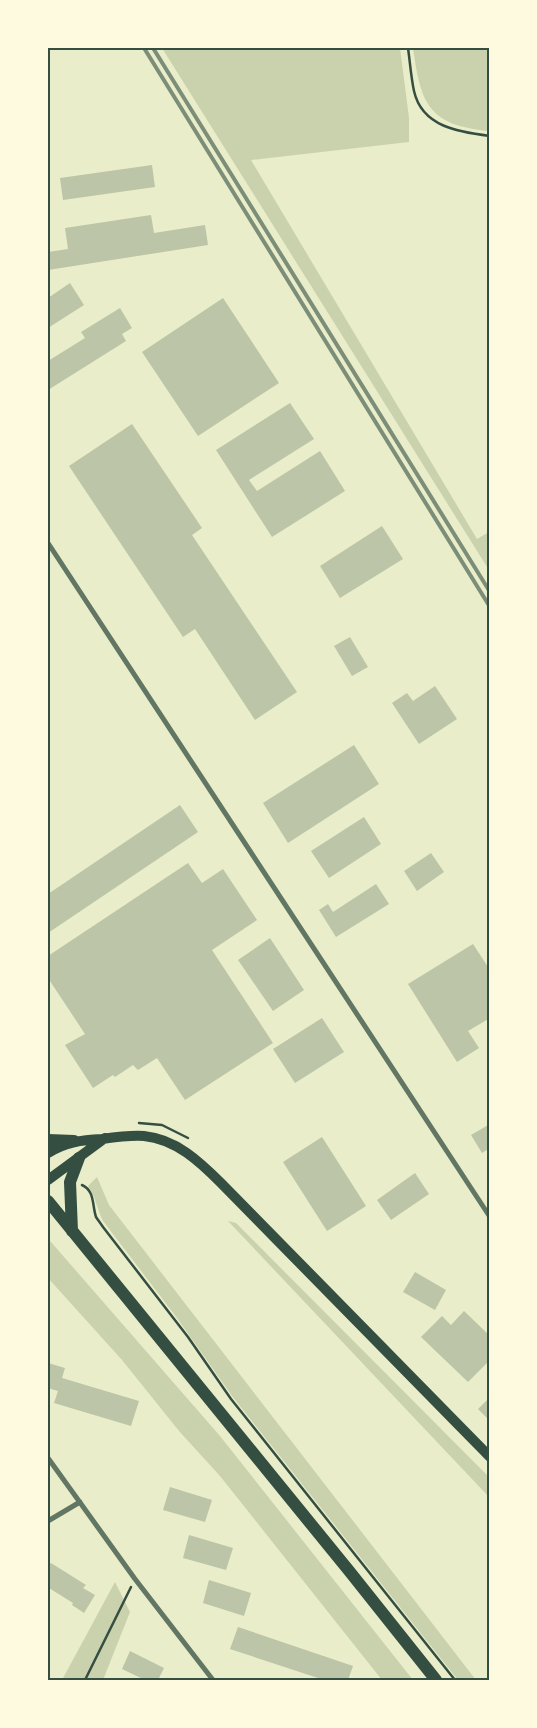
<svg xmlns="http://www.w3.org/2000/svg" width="537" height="1728" viewBox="0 0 537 1728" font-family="Figtree,sans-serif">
	<rect width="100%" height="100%" fill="#e9edc9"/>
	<!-- green -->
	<path fill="#cad2ad" d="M162 48H400L409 118V142L251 160 477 539 489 532V570Z
		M413 48H489V131C428 125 421 104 413 48Z
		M97 1177 109 1205 476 1680H458L232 1396 177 1318 103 1221C97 1209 96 1197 88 1186Z
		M228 1221 236 1223 489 1477V1497Z
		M48 1241 51 1242 220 1436 413 1680H382L220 1476 179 1431 122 1360 48 1278Z
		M115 1582 130 1612 103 1680H62Z"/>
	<!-- building -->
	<path fill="#bcc5a7" d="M152 165 155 187 63 200 60 178Z
		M151 215 154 233 205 225 208 245 48 270V252L68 249 65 228Z
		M70 283 84 305 48 328V298Z
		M223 298 279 383 198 436 142 352Z
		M120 308 132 328 122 334 126 341 48 390V361L85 338 81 332Z
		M290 403 314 439 249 480 257 491 320 451 345 491 272 537 216 450Z
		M132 424 202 528 192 535 297 692 255 720 195 629 183 637 69 466Z
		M382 526 403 559 340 598 320 566Z
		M350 637 368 667 352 676 334 646Z
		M435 686 457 719 419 744 392 703 407 693 413 701Z
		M354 745 379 784 288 843 263 803Z
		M180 805 198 832 48 933V894Z
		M364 817 381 844 329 878 311 851Z
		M431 853 444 872 417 891 404 871Z
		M188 863 202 883 223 869 257 920 212 950 273 1043 185 1100 157 1058 138 1070 133 1065 115 1077 113 1075 93 1088 65 1045 85 1034 48 978V956Z
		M376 884 389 904 336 937 319 910 328 904 333 912Z
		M270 938 304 990 273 1011 238 960Z
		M473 944 490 970V1018L468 1031 479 1048 457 1062 408 984Z
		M322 1018 344 1052 295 1083 273 1049Z
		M490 1124V1148L482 1153 471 1135Z
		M322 1137 366 1206 327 1231 283 1162Z
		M415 1173 429 1194 391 1220 377 1200Z
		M415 1272 446 1290 435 1310 403 1292Z
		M464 1311 490 1336V1360L468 1382 421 1337 442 1316 451 1325Z
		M48 1363 65 1368 62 1378 139 1401 131 1426 54 1403 58 1391 48 1388Z
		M490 1397V1421L478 1409Z
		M170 1487 212 1500 205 1522 163 1510Z
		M189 1535 233 1548 226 1570 183 1558Z
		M51 1563 86 1585 83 1588 95 1595 84 1613 72 1605 73 1603 49 1588 48 1592V1566Z
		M209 1580 251 1593 244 1616 203 1603Z
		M238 1627 353 1666 348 1680H324L230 1649Z
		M130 1651 164 1668 158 1680H145L122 1669Z"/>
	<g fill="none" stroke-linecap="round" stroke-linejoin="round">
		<!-- path -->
		<path stroke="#344e41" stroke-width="2.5" d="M408 48C410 62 411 77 414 91 422 127 459 132 490 136
			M139 1123 162 1125 188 1138
			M82 1185C95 1191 92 1205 96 1217 98 1220 101 1224 103 1227L188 1337 231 1399 455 1680
			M85 1680 131 1587"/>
		<!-- minor -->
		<path stroke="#617663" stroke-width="5" d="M48 543 490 1217
			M48 1458 135 1579 213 1680
			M48 1521 80 1502"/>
		<!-- secondary -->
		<path stroke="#344e41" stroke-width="10" d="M48 1153C65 1142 82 1140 102 1139 116 1137 130 1135 144 1136 176 1139 200 1162 221 1183L490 1457
			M48 1180 105 1138"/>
		<!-- primary -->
		<path stroke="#344e41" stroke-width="12" d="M48 1140 74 1141
			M48 1201 350 1572 436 1680
			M72 1231 70 1182 79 1158"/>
		<!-- rail -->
		<path stroke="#7c8e77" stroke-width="4" d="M144 48 490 607
			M153 48 490 592"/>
	</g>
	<!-- border -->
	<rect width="537" height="1728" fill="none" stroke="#fefae0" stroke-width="98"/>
	<rect x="49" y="49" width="439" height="1630" fill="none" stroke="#344e41" stroke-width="2"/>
</svg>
